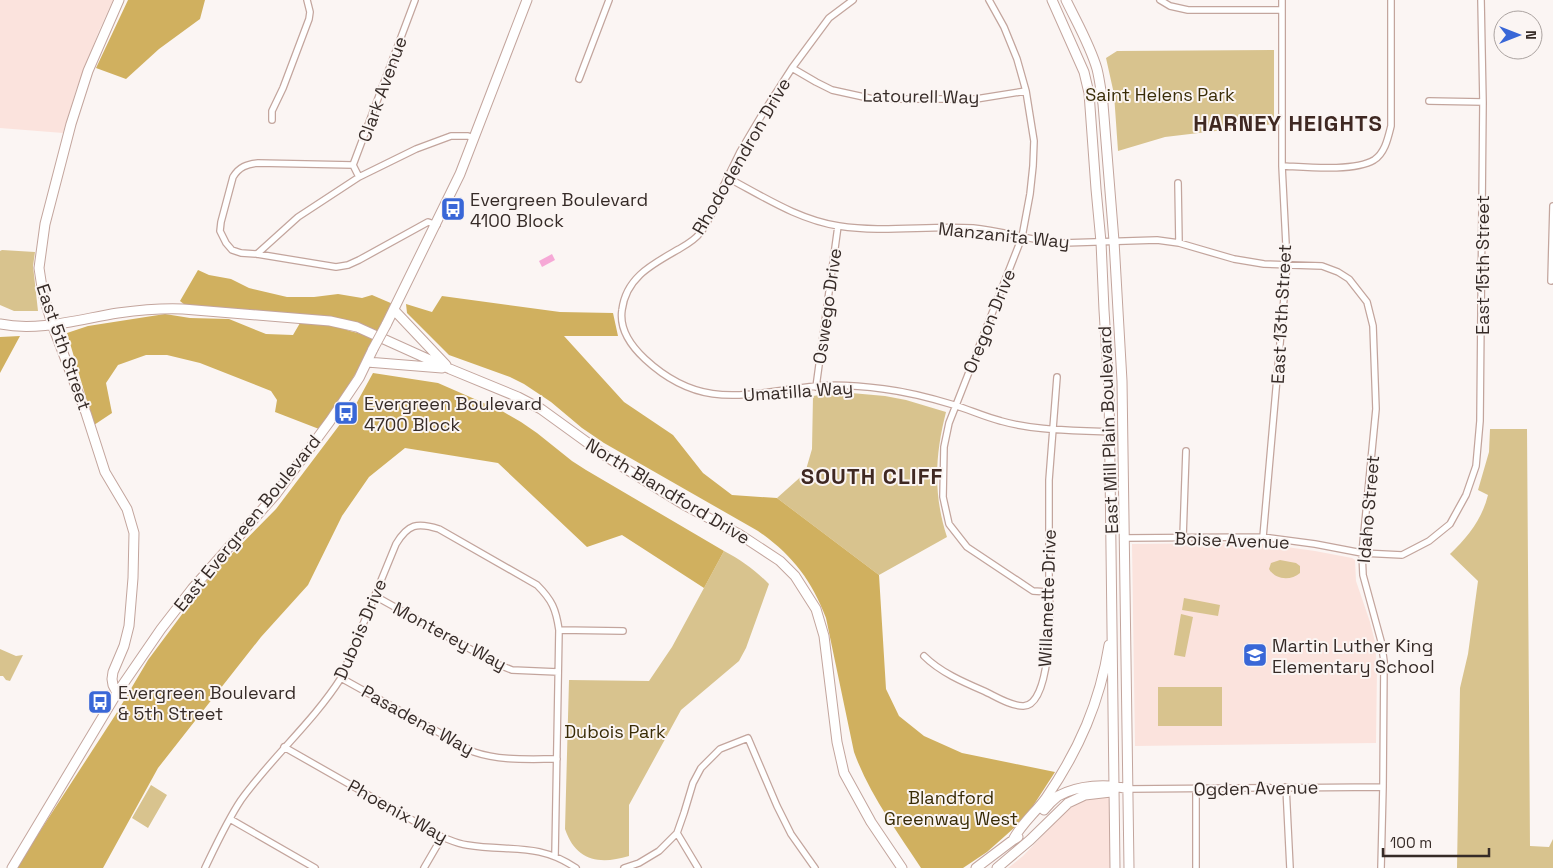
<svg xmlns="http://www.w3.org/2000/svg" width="1553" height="868" viewBox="0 0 1553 868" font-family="'Space Grotesk',sans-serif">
	<rect width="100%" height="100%" fill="#fbf5f3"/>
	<!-- built -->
	<path fill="#fbe3dd" d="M0 0H113L99 31 76 90 63 133 0 128Z
		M1225 543 1264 544 1315 551 1352 558 1355 560 1356 581 1370 622 1375 642 1377 668 1376 743 1135 746 1132 544Z
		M1107 797 1111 801 1112 868H1008L1023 856 1069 808 1080 802 1092 798Z"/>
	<!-- green -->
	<path fill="#d8c38e" d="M1274 50V124L1165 137 1118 151 1114 94 1106 58 1117 51Z
		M2 250 35 252 33 266 38 311H14L0 305V251Z
		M840 392 885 396 906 400 946 412C935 455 933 494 947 537L879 575 777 498 805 473 812 449 813 396Z
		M1490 429H1527L1530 846 1549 847 1553 839V868H1457L1460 688 1468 654 1478 581 1450 554C1468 537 1482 519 1488 495L1478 490 1489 452Z
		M724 551C741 560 755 570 769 584L746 648 739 661 681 710 629 805V856C599 865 576 861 565 829L569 680 649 681 672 647Z
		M1280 560 1296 563 1300 566V573C1291 581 1275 580 1269 569L1271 563Z
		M1184 598 1220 605 1218 616 1182 610Z
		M1181 614 1193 617 1185 657 1174 655Z
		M0 649 16 656 23 655 10 681 6 680 3 676H0Z
		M1158 687H1222V726H1158Z
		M151 785 167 795 148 828 132 818Z"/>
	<!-- forest -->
	<path fill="#d0b05f" d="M128 0H205L200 19 159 49 126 79 96 68Z
		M198 270 209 275 231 279 249 288 287 297H314L338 294 362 298 372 295 393 304 379 331 343 320 310 315 185 305 180 301Z
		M442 296 560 312 613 313 618 336H564L624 402 673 435 703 473 732 495 777 498 879 575 886 689 899 716 924 736 962 753 1055 772 1033 806 1014 828 987 852 963 868H921C897 831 869 794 854 752L826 618C811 579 792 555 758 531L604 443 582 428 551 402 524 384 510 377 449 355 407 313 406 304 432 312Z
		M165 314 190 318 229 319 266 334 293 335 300 323 335 326 350 331 377 338 348 386 319 429 275 412 277 400 271 391 200 363 167 355H146L118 365 106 383 112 413 94 425 67 333 88 326Z
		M20 336 0 373V337Z
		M373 373 438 383 502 411 521 422 537 433 572 461 586 470 724 551 704 588 622 535 587 547 498 463 405 448 369 477 342 516 308 585 261 637 158 768 103 868H16L116 714 148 660 212 574 276 509 344 419 350 415Z"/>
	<!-- water -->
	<path fill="#f6a8d6" d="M552 254 555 260 542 267 539 261Z"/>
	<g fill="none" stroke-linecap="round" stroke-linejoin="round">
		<defs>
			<path id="street" d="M853 0 829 18 792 68 763 113 740 152 720 193C719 202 714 209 710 217 707 222 704 229 700 233 695 240 686 245 679 249 653 264 626 277 622 310 619 330 631 346 645 359 702 412 748 393 816 386 839 384 862 386 884 389 908 392 931 398 954 405 970 410 985 417 1001 421 1036 431 1074 430 1110 432
				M989 0 1004 27 1017 59 1026 91 1034 141 1033 166 1030 194 1022 237 949 423 944 447 943 497 949 524 967 547 1033 591 1049 592
				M1160 0 1170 6 1188 10H1282
				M792 68 816 82 832 90 873 99H976L1026 91
				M579 79 609 0
				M1429 101 1483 102
				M272 120V111L283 88 309 19 310 12 307 0
				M353 165 258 163C247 164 239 167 233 177L221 222 220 231 226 243 232 250 241 253 257 254 336 267 348 265 359 260 428 222 437 225
				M1282 166C1305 167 1354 172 1374 160 1385 153 1388 138 1391 126V0
				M359 177 353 165 415 0
				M728 178C764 197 799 220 839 226 883 233 929 225 973 228 1003 231 1032 241 1063 243L1157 240 1179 243 1234 259 1264 264 1322 266 1338 272 1349 279 1367 302 1373 326 1376 409 1362 553 1363 575 1381 641 1384 661 1383 787 1381 868
				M1178 183 1179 243
				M257 254 298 217 359 177 416 149 451 136H468L474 138
				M1551 281 1553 206
				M816 387 838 226
				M1183 537 1186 451
				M1263 537 1287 264 1282 166V0
				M1124 538 1263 537 1315 544 1362 553 1402 555 1429 541 1450 524 1466 495 1476 466 1480 421 1483 102 1481 0
				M375 596 497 664 512 670 558 672
				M559 630 623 631
				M924 656C940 672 963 682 984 691 995 696 1010 706 1023 706 1051 707 1051 612 1049 592V480L1057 377
				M341 678 474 752C500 761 529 759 557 759
				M284 747 442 837C450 840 458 844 467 845 509 852 538 842 576 868
				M1286 787 1290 868
				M1128 789 1383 787
				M1196 789V868
				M230 819 315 868
				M677 833 698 868
				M205 868C216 845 227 821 241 800 272 757 313 722 341 678L396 544C408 524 417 522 439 529L537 585C552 600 556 609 559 630L555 856
				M424 868 442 837
				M624 868 639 863 659 851 677 833 684 813 693 783 701 768 720 749 748 738 777 806 791 834 815 868"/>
			<path id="secondary" d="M1052 0 1084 72 1089 93 1096 189 1101 242 1104 310 1109 390 1115 868
				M1066 0C1077 23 1090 45 1097 69 1100 81 1101 92 1103 104L1114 241 1122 381 1129 868
				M394 310 446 365
				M0 324C38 332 80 319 118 313 140 310 161 308 183 309L330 321 357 327 450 369 518 397 541 409 610 459 686 506 739 534 780 561 795 576 816 609 824 636 837 742 844 773 871 822 902 868
				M386 325 460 174 527 0
				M367 362 442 368
				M117 693 113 685 112 679 113 672 124 646 129 626 133 578 134 533 127 509 105 472 86 413 52 324 43 294 39 268 45 224 71 124 88 71 119 0
				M1044 810C1048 805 1053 800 1058 796 1078 785 1107 783 1128 789
				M1013 840C1021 824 1036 812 1046 798 1079 750 1100 702 1109 645
				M12 868 117 693 161 629 192 589 276 494 330 421 359 378 373 349
				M976 868 1013 840 1018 837
				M997 868 1030 840 1068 803 1085 795 1111 792"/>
		</defs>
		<!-- street casing -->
		<use href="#street" stroke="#c3a59d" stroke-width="8"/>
		<!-- secondary casing -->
		<use href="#secondary" stroke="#c3a59d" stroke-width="11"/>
		<!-- street -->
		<use href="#street" stroke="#fff" stroke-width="5.5"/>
		<!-- secondary -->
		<use href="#secondary" stroke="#fff" stroke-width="9"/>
		<defs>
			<path id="secondary-bridge" d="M373 349 386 325"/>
		</defs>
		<!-- secondary-bridge casing -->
		<use href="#secondary-bridge" stroke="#c3a59d" stroke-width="11" stroke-linecap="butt"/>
		<!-- secondary-bridge -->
		<use href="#secondary-bridge" stroke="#fff" stroke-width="9"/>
	</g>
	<!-- icons -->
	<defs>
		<symbol id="bus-square" viewBox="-11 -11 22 22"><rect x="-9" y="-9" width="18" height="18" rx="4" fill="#3967d7" stroke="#fbf5f3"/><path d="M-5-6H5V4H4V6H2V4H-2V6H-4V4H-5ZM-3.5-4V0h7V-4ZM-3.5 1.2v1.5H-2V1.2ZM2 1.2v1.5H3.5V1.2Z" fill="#fff"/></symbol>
		<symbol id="school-square" viewBox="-11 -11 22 22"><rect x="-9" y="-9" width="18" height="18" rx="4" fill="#3967d7" stroke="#fbf5f3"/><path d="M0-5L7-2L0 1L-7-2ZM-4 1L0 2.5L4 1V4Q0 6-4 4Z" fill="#fff"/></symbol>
	</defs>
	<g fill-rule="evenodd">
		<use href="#bus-square" x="439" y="195" width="28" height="28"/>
		<use href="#bus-square" x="332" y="399" width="28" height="28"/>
		<use href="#school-square" x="1241" y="641" width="28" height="28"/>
		<use href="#bus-square" x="86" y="688" width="28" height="28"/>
	</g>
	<g text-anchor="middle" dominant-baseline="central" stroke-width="4" stroke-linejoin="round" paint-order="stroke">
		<!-- street labels -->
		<g font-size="18" fill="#362b27" stroke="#fbf5f3">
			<text transform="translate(382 89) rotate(-70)">Clark Avenue</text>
			<text transform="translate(921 96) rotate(1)">Latourell Way</text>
			<text transform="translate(741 156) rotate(-60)">Rhododendron Drive</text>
			<text transform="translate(1004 235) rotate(6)">Manzanita Way</text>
			<text transform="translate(1482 265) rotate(-90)">East 15th Street</text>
			<text transform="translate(827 306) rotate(-82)">Oswego Drive</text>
			<text transform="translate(1281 314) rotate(-87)">East 13th Street</text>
			<text transform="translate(989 321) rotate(-68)">Oregon Drive</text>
			<text transform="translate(64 347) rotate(71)">East 5th Street</text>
			<text transform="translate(798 391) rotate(-4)">Umatilla Way</text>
			<text transform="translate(1108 430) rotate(-92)">East Mill Plain Boulevard</text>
			<text transform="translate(668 491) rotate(31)">North Blandford Drive</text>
			<text transform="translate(1368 509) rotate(-85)">Idaho Street</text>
			<text transform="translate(247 523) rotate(-51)">East Evergreen Boulevard</text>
			<text transform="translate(1232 540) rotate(2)">Boise Avenue</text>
			<text transform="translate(1047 598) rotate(-88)">Willamette Drive</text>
			<text transform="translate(360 629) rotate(-67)">Dubois Drive</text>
			<text transform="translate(450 636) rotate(28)">Monterey Way</text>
			<text transform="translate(418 720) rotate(29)">Pasadena Way</text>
			<text transform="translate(1256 788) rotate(-1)">Ogden Avenue</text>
			<text transform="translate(398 811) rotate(29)">Phoenix Way</text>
		</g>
		<!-- park labels -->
		<g font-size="18" fill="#392c07" stroke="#fbf5f3">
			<text x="1160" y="94">Saint Helens Park</text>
			<text x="615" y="731">Dubois Park</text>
			<text x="951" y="797">Blandford<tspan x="951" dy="21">Greenway West</tspan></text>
		</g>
		<!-- poi labels -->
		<g font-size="18" fill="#362b27" stroke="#fbf5f3" text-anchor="start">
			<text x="470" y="199">Evergreen Boulevard<tspan x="470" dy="21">4100 Block</tspan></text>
			<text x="364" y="403">Evergreen Boulevard<tspan x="364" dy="21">4700 Block</tspan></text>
			<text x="1272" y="645">Martin Luther King<tspan x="1272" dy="21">Elementary School</tspan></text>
			<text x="118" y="692">Evergreen Boulevard<tspan x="118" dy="21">&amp; 5th Street</tspan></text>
		</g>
		<!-- district labels -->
		<g font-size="22" font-weight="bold" letter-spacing="1" fill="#3f2822" stroke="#fbf5f3">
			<text x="1288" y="123">HARNEY HEIGHTS</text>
			<text x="872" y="476">SOUTH CLIFF</text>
		</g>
	</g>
	<!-- north arrow -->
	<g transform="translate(1518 35) rotate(90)"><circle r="24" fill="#fbf5f3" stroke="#aca4a1"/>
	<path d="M0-4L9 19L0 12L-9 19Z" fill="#3967d7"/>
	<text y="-8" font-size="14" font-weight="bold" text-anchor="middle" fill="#362b27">N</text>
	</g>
	<!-- scale -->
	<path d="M1383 848v8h106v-8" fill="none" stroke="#362b27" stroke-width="2.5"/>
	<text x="1390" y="848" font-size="15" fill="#362b27" stroke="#fbf5f3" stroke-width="4" paint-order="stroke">100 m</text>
</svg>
